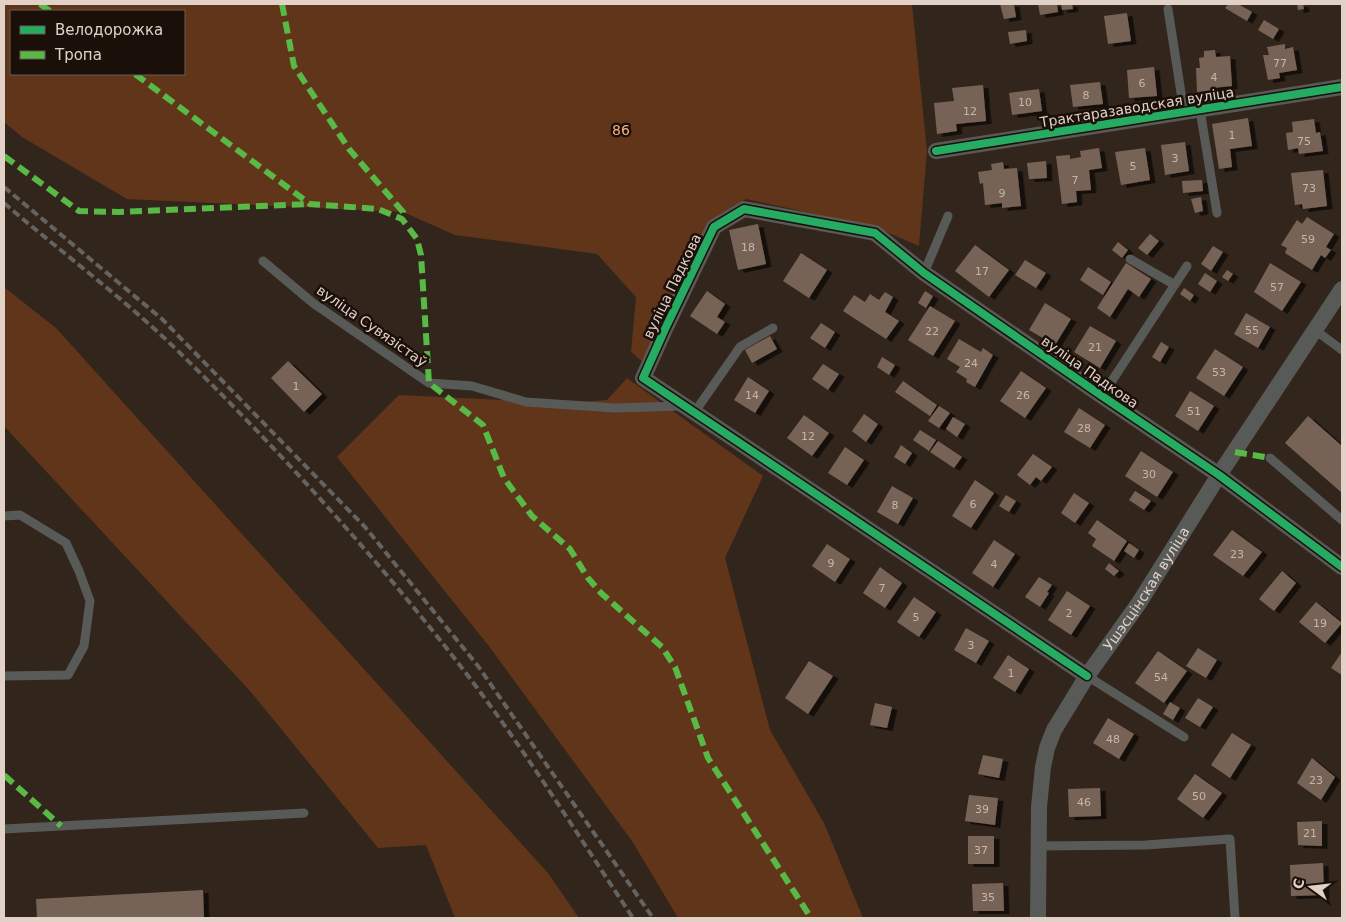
<svg xmlns="http://www.w3.org/2000/svg" width="1346" height="922" viewBox="0 0 1346 922" font-family="'DejaVu Sans',sans-serif">
	<defs>
		<filter id="shadow"><feDropShadow dx="5.5" dy="3" stdDeviation="0" flood-color="#0009"/></filter>
	</defs>
	<rect width="100%" height="100%" fill="#32251c"/>
	<!-- green -->
	<path fill="#603519" fill-rule="evenodd" d="M4 4H912L927 151 919 246 875 227 746 199 710 221 644 363 631 352 636 297 597 254 455 235 403 212 127 199 22 137 4 122ZM11 11H184V74H11Z
		M4 287 56 328 548 873 579 918H455L426 845 378 848 251 692 4 426Z
		M627 378 763 476 725 558 770 730 824 823 863 918H678L632 841 488 645 337 457 399 395 568 403 607 400Z"/>
	<!-- building -->
	<path fill="#776457" filter="url(#shadow)" d="M1000 4H1014L1016 17 1004 19Z
		M1038 4H1057L1058 12 1040 15Z
		M1061 4H1072L1073 9 1062 10Z
		M1228 4H1238L1252 12 1247 21 1225 8Z
		M1297 4H1303L1304 9 1298 10Z
		M1127 13 1131 41 1108 44 1104 16Z
		M1264 20 1279 29 1273 39 1258 30Z
		M1026 30 1027 41 1010 44 1008 32Z
		M1285 44V49L1293 47 1297 70 1279 73 1280 78 1268 80 1263 55H1269L1267 47Z
		M1215 50 1216 57 1230 56 1232 86 1212 88V91L1197 92 1196 68H1200L1199 58 1204 57V51Z
		M1154 67 1157 96 1129 98 1127 70Z
		M1100 82 1103 104 1073 107 1070 85Z
		M983 85 986 121 956 124 957 131 937 134 934 103 954 101 952 88Z
		M1039 89 1042 111 1012 115 1009 93Z
		M1248 118 1252 146 1230 149 1232 167 1219 169 1212 124Z
		M1314 119 1316 133 1320 132 1323 151 1299 154 1298 148 1288 150 1286 133 1293 132 1292 122Z
		M1185 142 1189 171 1165 175 1161 145Z
		M1099 148 1102 168 1089 170 1091 190 1076 191 1077 202 1062 204 1056 156 1070 155V159L1081 157 1080 151Z
		M1145 148 1150 180 1121 185 1115 152Z
		M1046 161 1047 178 1029 179 1027 163Z
		M1003 162 1004 169 1017 168 1021 206 1002 208V203L985 205 983 183 980 184 978 172 992 170 991 164Z
		M1323 170 1327 206 1303 209 1302 204 1295 205 1291 173Z
		M1202 180 1203 191 1183 193 1182 181Z
		M1201 197 1203 211 1195 213 1191 199Z
		M1307 217 1334 234 1326 247 1331 250 1325 258 1321 255 1312 270 1285 253 1287 248 1281 245 1297 220 1302 224Z
		M758 224 766 264 738 270 729 230Z
		M1150 234 1159 241 1147 255 1138 248Z
		M1118 242 1128 250 1122 258 1112 250Z
		M975 245 1009 270 989 297 955 271Z
		M1213 246 1223 252 1211 271 1201 264Z
		M801 253 827 270 809 298 783 281Z
		M1025 260 1046 273 1036 288 1015 275Z
		M1126 263 1151 279 1139 297 1128 289 1110 317 1097 308Z
		M1270 263 1301 282 1282 311 1254 292Z
		M1088 267 1111 282 1103 295 1080 280Z
		M1227 270 1233 274 1228 281 1222 277Z
		M1205 273 1217 281 1210 292 1198 284Z
		M1184 288 1194 295 1190 301 1180 294Z
		M707 291 725 304 717 317 725 322 717 334 690 316Z
		M925 291 933 296 926 308 918 303Z
		M885 292 893 297 885 312 899 321 886 339 843 311 854 295 865 302 870 294 879 300Z
		M1045 303 1071 319 1055 345 1029 330Z
		M930 306 955 321 933 356 908 340Z
		M1246 313 1270 327 1258 348 1234 334Z
		M821 323 835 332 825 348 810 338Z
		M1090 326 1116 341 1100 368 1074 352Z
		M770 336 777 349 752 363 745 350Z
		M959 339 981 352 983 348 993 355 975 387 966 382 967 379 956 372 960 367 947 359Z
		M1161 342 1169 347 1160 362 1152 357Z
		M1215 349 1243 367 1224 396 1196 378Z
		M882 357 895 365 889 375 877 367Z
		M288 361 322 394 304 412 271 378Z
		M823 364 839 374 828 390 812 379Z
		M1021 371 1046 388 1025 418 1000 401Z
		M748 377 769 391 755 413 734 400Z
		M903 381 937 405 930 416 895 392Z
		M1190 391 1214 406 1198 431 1175 416Z
		M939 406 950 413 939 428 928 421Z
		M1079 408 1105 425 1090 448 1064 432Z
		M864 414 878 424 866 442 852 431Z
		M804 415 829 433 812 456 787 438Z
		M1308 416 1342 446V493L1285 443Z
		M953 417 965 424 957 437 946 429Z
		M920 430 936 440 929 451 913 440Z
		M938 441 962 457 954 468 930 452Z
		M901 445 912 453 905 464 894 457Z
		M845 447 864 460 847 485 828 473Z
		M1141 451 1173 472 1157 497 1125 476Z
		M1033 454 1052 467 1041 481 1036 477 1030 485 1017 475Z
		M975 480 994 493 971 528 952 516Z
		M892 486 913 498 898 524 877 512Z
		M1135 491 1151 501 1144 510 1129 500Z
		M1074 493 1089 503 1075 523 1061 513Z
		M1006 495 1016 501 1009 512 999 506Z
		M1097 520 1127 541 1114 561 1092 546 1096 539 1088 533Z
		M1232 530 1262 552 1243 576 1213 555Z
		M994 540 1015 554 993 587 972 573Z
		M1129 543 1139 550 1134 558 1124 551Z
		M827 544 850 559 835 582 812 566Z
		M1109 563 1119 571 1114 576 1105 569Z
		M880 567 902 583 885 608 863 593Z
		M1282 571 1296 583 1274 611 1259 599Z
		M1039 577 1052 585 1047 592 1049 593 1040 607 1025 597Z
		M1067 591 1090 606 1071 635 1048 620Z
		M914 597 936 612 919 637 897 622Z
		M1316 602 1342 623 1325 643 1299 622Z
		M966 628 989 641 976 663 954 650Z
		M1198 648 1217 660 1206 678 1186 666Z
		M1158 651 1187 671 1164 703 1135 683Z
		M1342 652V675L1331 668Z
		M1008 655 1029 669 1015 692 993 678Z
		M809 661 833 676 808 714 785 698Z
		M1198 698 1213 707 1200 727 1185 718Z
		M1170 702 1180 708 1173 720 1163 714Z
		M875 703 892 707 887 728 870 725Z
		M1108 718 1134 734 1119 759 1093 743Z
		M1232 733 1251 745 1230 778 1211 765Z
		M983 755 1003 759 999 778 978 774Z
		M1312 758 1335 777 1321 800 1297 783Z
		M1195 774 1222 793 1203 818 1177 799Z
		M1100 788 1101 816 1069 817 1068 789Z
		M969 795 998 798 995 825 965 821Z
		M1322 821V846L1298 845 1297 822Z
		M968 836H994V864H968Z
		M1323 863 1324 895 1291 896 1290 865Z
		M1003 883 1004 911H973L972 884Z
		M203 890 204 918H37L36 899Z"/>
	<g fill="none" stroke-linecap="round" stroke-linejoin="round">
		<!-- service -->
		<path stroke="#585a58" stroke-width="9" d="M1168 9 1184 112
			M1200 110 1217 213
			M1130 259 1175 285
			M263 261 313 303 429 383 472 386 526 402 615 408 681 406
			M924 273 948 216
			M1315 330 1342 350
			M1102 396 1187 266
			M694 413 740 347 773 328
			M1270 458 1342 520
			M4 516 20 515 66 543 79 571 90 601 84 646 68 675 4 676
			M1087 676 1184 737
			M4 829 304 813
			M1038 846 1146 845 1230 839 1235 918"/>
		<!-- minor -->
		<g stroke="#585a58" stroke-width="16">
			<path d="M936 151 1342 87"/>
			<path d="M1087 676 643 378 665 329 714 227 744 209 875 233 924 273 1102 396 1219 475 1342 567"/>
			<path id="s1" d="M1038 918 1039 807 1043 767 1047 748 1054 730 1087 676 1139 603 1219 475 1342 289"/>
		</g>
		<!-- rail -->
		<path stroke="#656361" stroke-width="4" stroke-dasharray="8 4" stroke-linecap="butt" d="M4 187 162 319 365 527 478 666 653 918
			M4 203C62 253 125 299 180 353 280 451 376 557 462 668 524 748 577 834 633 918"/>
		<!-- quiet -->
		<path stroke="#58b947" stroke-width="6" stroke-dasharray="12 6" stroke-linecap="butt" d="M40 4 50 11
			M282 4 294 66 349 149 403 212 402 219
			M135 74 310 204 378 209 402 219 417 239 421 255 429 383 483 425 504 478 532 516 570 549 588 578 601 593 662 647 675 667 708 758 811 918
			M4 156 79 211 118 212 310 204
			M1235 452 1270 458
			M4 775 61 826"/>
		<defs>
			<path id="cycleway" d="M936 151 1342 87
				M1087 676 643 378 665 329 714 227 744 209 875 233 924 273 1102 396 1219 475 1342 567"/>
		</defs>
		<!-- cycleway casing -->
		<use href="#cycleway" stroke="#1a0f09" stroke-width="11"/>
		<!-- cycleway -->
		<use href="#cycleway" stroke="#26ab63" stroke-width="8"/>
	</g>
	<g text-anchor="middle" dominant-baseline="central" stroke-width="5" stroke-linejoin="round" paint-order="stroke">
		<!-- number labels -->
		<g font-size="11" fill="#c6b6ab">
			<text x="1280" y="63">77</text>
			<text x="1214" y="77">4</text>
			<text x="1142" y="83">6</text>
			<text x="1086" y="95">8</text>
			<text x="1025" y="102">10</text>
			<text x="970" y="111">12</text>
			<text x="1232" y="135">1</text>
			<text x="1304" y="141">75</text>
			<text x="1175" y="158">3</text>
			<text x="1133" y="166">5</text>
			<text x="1075" y="180">7</text>
			<text x="1309" y="188">73</text>
			<text x="1002" y="193">9</text>
			<text x="1308" y="239">59</text>
			<text x="748" y="247">18</text>
			<text x="982" y="271">17</text>
			<text x="1277" y="287">57</text>
			<text x="1252" y="330">55</text>
			<text x="932" y="331">22</text>
			<text x="1095" y="347">21</text>
			<text x="971" y="363">24</text>
			<text x="1219" y="372">53</text>
			<text x="296" y="386">1</text>
			<text x="752" y="395">14</text>
			<text x="1023" y="395">26</text>
			<text x="1194" y="411">51</text>
			<text x="1084" y="428">28</text>
			<text x="808" y="436">12</text>
			<text x="1149" y="474">30</text>
			<text x="973" y="504">6</text>
			<text x="895" y="505">8</text>
			<text x="1237" y="554">23</text>
			<text x="831" y="563">9</text>
			<text x="994" y="564">4</text>
			<text x="882" y="588">7</text>
			<text x="1069" y="613">2</text>
			<text x="916" y="617">5</text>
			<text x="1320" y="623">19</text>
			<text x="971" y="645">3</text>
			<text x="1011" y="673">1</text>
			<text x="1161" y="677">54</text>
			<text x="1113" y="739">48</text>
			<text x="1316" y="780">23</text>
			<text x="1199" y="796">50</text>
			<text x="1084" y="802">46</text>
			<text x="982" y="809">39</text>
			<text x="1310" y="833">21</text>
			<text x="981" y="850">37</text>
			<text x="988" y="897">35</text>
		</g>
		<!-- street labels -->
		<g font-size="14" fill="#e1d1c7" stroke="#1a0f09">
			<text transform="translate(1137 107) rotate(-9)">Трактаразаводская вуліца</text>
			<text transform="translate(672 286) rotate(-64)">вуліца Падкова</text>
			<text transform="translate(372 326) rotate(35)">вуліца Сувязістаў</text>
			<text transform="translate(1090 372) rotate(35)">вуліца Падкова</text>
			<text stroke="none"><textPath href="#s1" startOffset="359">Ушэсцінская вуліца</textPath></text>
		</g>
		<!-- park labels -->
		<g font-size="14" fill="#faaf80" stroke="#1a0f09">
			<text x="621" y="130">86</text>
		</g>
	</g>
	<!-- border -->
	<rect width="1346" height="922" fill="none" stroke="#e1d1c7" stroke-width="10"/>
	<!-- legend -->
	<rect x="10" y="10" width="175" height="65" fill="#1a0f09" stroke="#6a5d55"/>
	<rect x="20" y="26" width="25" height="8" fill="#26ab63" stroke="#6a5d55"/>
	<text x="55" y="35" font-size="15" fill="#e1d1c7">Велодорожка</text>
	<rect x="20" y="51" width="25" height="8" fill="#58b947" stroke="#6a5d55"/>
	<text x="55" y="60" font-size="15" fill="#e1d1c7">Тропа</text>
	<!-- north arrow -->
	<g transform="translate(1311 887) rotate(285)" stroke="#1a0f09" stroke-width="4" paint-order="stroke">
	<path d="M0-4L9 19L0 12L-9 19Z" fill="#e1d1c7"/>
	<text y="-8" font-size="14" font-weight="bold" text-anchor="middle" fill="#e1d1c7">С</text>
	</g>
</svg>
